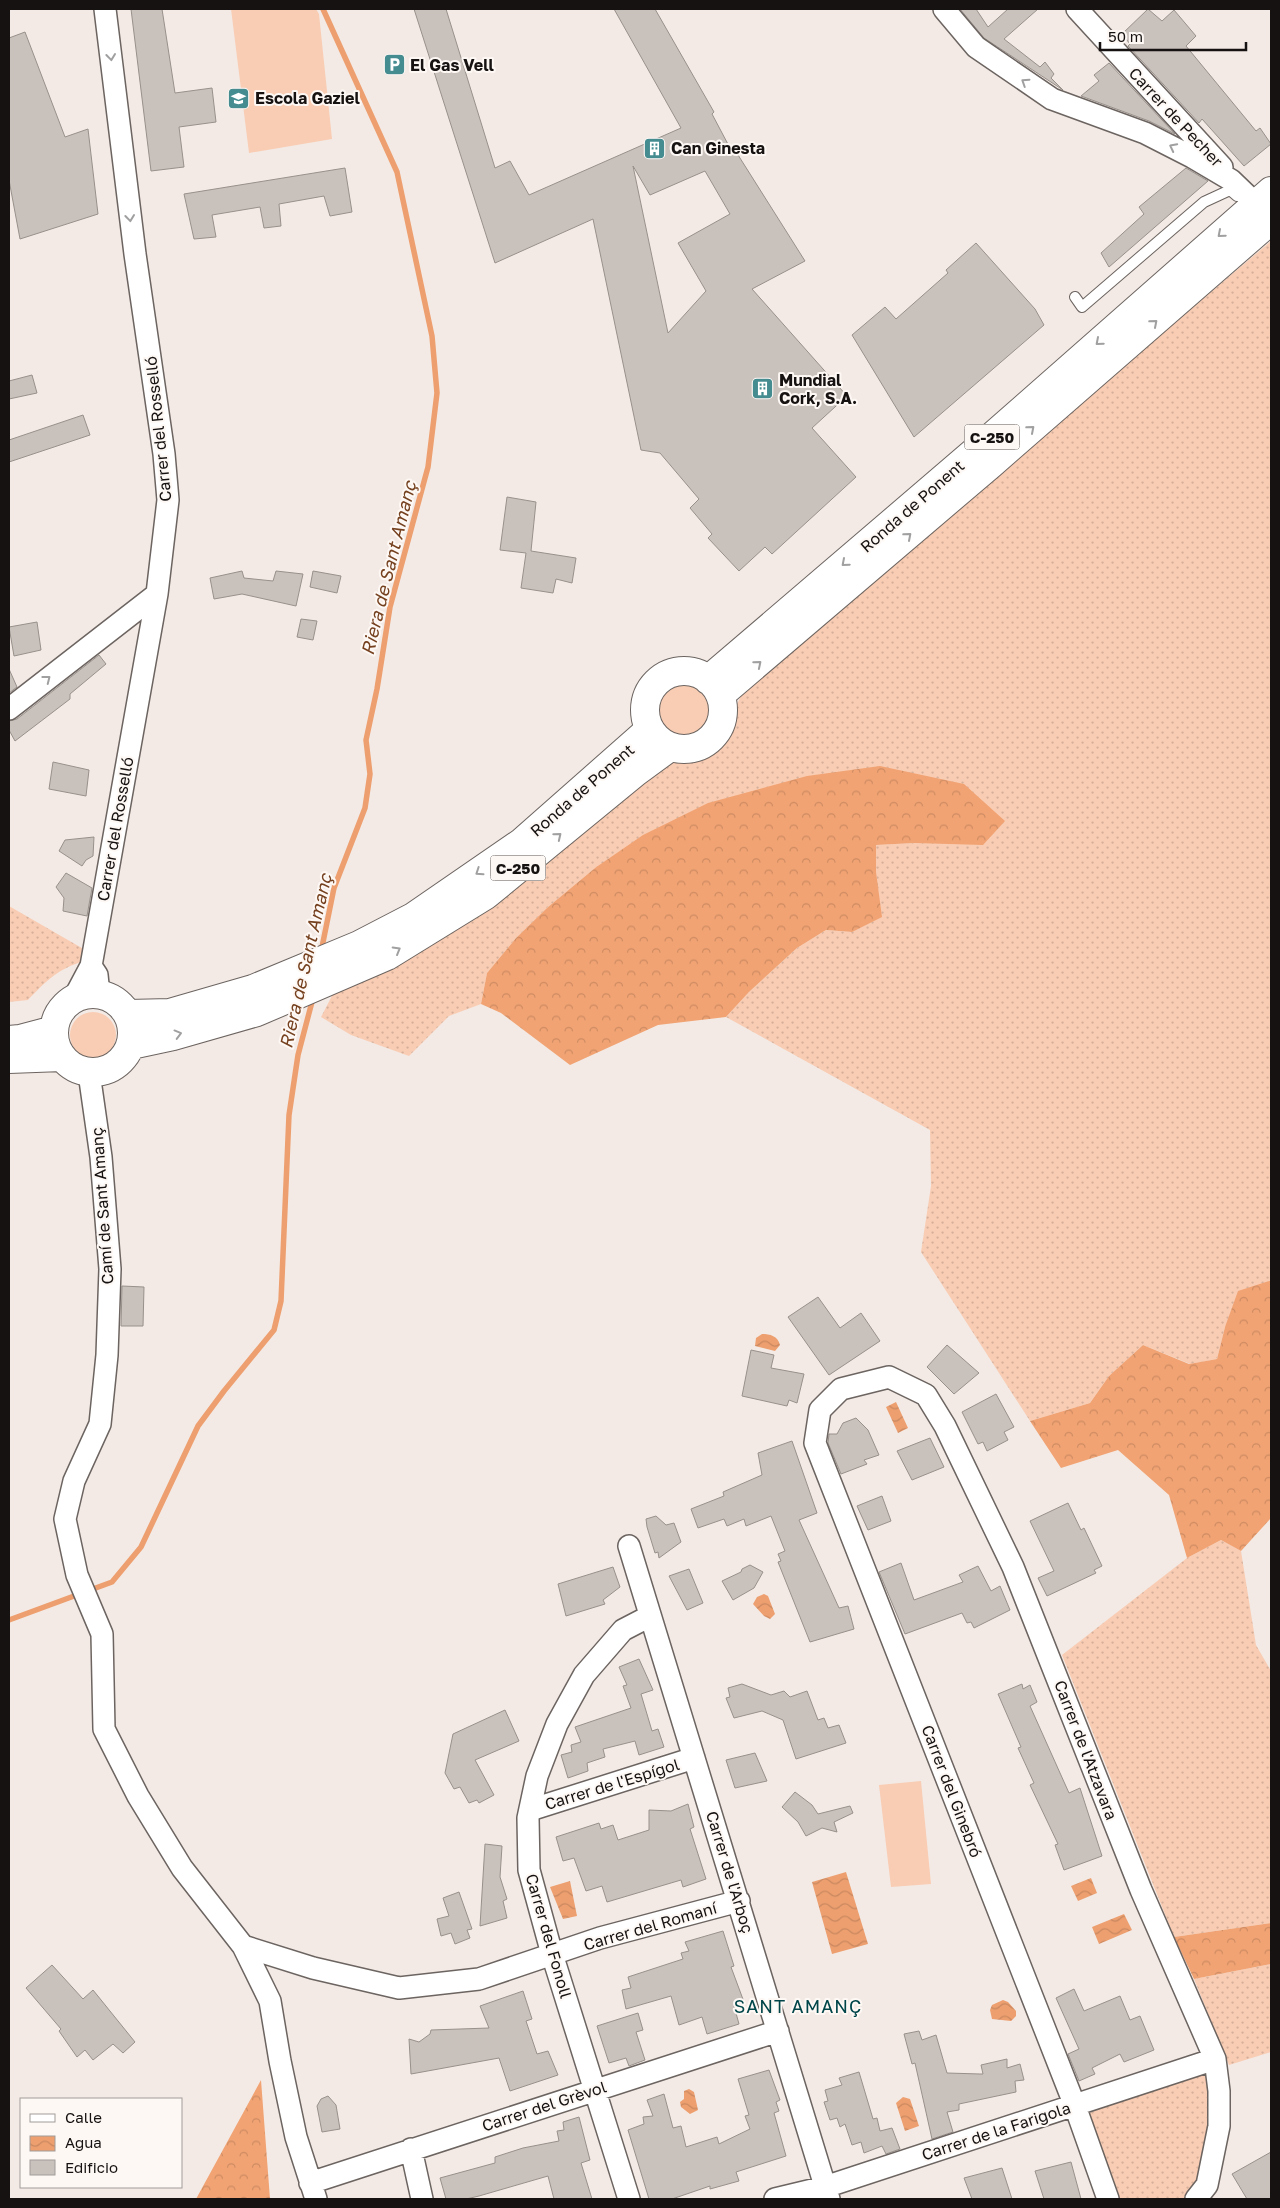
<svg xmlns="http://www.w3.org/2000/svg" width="1280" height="2208" viewBox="0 0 1280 2208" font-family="'Golos Text',sans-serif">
	<defs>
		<pattern id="grass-dots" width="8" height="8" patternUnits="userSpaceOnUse" patternTransform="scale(1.25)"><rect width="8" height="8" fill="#f9cdb4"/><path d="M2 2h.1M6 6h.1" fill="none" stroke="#d5af9a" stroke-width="1.8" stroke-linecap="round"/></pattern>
		<pattern id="forest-crowns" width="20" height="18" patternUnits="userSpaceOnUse" patternTransform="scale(1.25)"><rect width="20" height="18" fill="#f1a373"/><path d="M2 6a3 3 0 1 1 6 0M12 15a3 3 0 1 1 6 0" fill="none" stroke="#ce8b62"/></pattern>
		<pattern id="water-waves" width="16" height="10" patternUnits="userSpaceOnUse" patternTransform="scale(1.25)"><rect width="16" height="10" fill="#ed9f6f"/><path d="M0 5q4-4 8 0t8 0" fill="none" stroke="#ca885f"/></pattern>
	</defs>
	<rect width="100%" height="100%" fill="#f3eae5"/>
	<!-- grass -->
	<path fill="url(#grass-dots)" d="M1271 241V1281H1269L1225 1327 1217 1359 1190 1364 1143 1345 1109 1376 1090 1403 1030 1421 921 1252 931 1186 930 1130 726 1017 749 992 797 948 826 930 852 932 876 872V845L915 843 1005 821 595 868 548 907 516 938 487 973 481 1004 449 1016 409 1056 351 1035 321 1017 335 990 658 764 706 754 725 736 733 712 743 692 801 640Z
		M9 906 87 951 84 961C58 969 47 980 28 1000L9 1002Z
		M1221 1540 1241 1551 1256 1645 1271 1671V1923L1174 1937 1062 1655 1187 1558Z
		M1271 1964V2052L1229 2065 1194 1979Z
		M1209 2069 1210 2109 1202 2172 1188 2199H1119L1086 2114Z"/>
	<!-- forest -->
	<path fill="url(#forest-crowns)" d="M880 766 964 784 1005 821 983 845 915 843 876 845V872L882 917 852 932 826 930 797 948 749 992 726 1017 658 1025 570 1065 501 1013 481 1004 487 973 516 938 548 907 595 868 643 835 708 803 807 776Z
		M1269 1281H1271V1518L1241 1551 1221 1540 1187 1558 1169 1495 1118 1450 1061 1468 1030 1421 1090 1403 1109 1376 1143 1345 1189 1364 1217 1359 1225 1327 1238 1291Z
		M1271 1923V1964L1194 1979 1174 1937Z
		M261 2080 270 2199H196Z"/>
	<!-- garden -->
	<path fill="#f9cdb4" d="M231 9H316L319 14 332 139 249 153Z
		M659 710a25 25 0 1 1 50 0a25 25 0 1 1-50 0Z
		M70 1035a23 23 0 1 1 46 0a23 23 0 1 1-46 0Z
		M921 1781 931 1884 891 1887 879 1785Z"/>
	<!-- water -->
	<path fill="url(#water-waves)" d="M762 1334C770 1334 778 1336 780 1345L775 1351 755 1346 756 1338Z
		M896 1402 908 1428 898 1433 886 1407Z
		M764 1594 768 1596 775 1614 770 1619 764 1616 753 1604 757 1597Z
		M846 1872 868 1944 832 1954 812 1882Z
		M1091 1878 1097 1893 1078 1901 1071 1886Z
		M570 1881 577 1916 563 1919 550 1887Z
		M1124 1914 1132 1930 1099 1944 1092 1927Z
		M1003 2000 1008 2002 1016 2011V2016L1011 2021 992 2019 990 2010 992 2005Z
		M689 2089 694 2092 698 2110 690 2114 681 2107 680 2102 684 2099V2091Z
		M903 2097 910 2099 919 2126 905 2131 896 2103Z"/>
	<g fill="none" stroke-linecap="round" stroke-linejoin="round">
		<!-- stream -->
		<path stroke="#ed9f6f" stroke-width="5.5" d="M321 952 334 888 365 808 370 774 366 740 377 689 390 607 428 467 437 393 432 336 397 172 323 9
			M9 1620 112 1582 141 1547 198 1426 224 1391 274 1330 281 1301 289 1115 298 1055 313 998"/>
	</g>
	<!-- building -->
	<path fill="#c9c1bc" stroke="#98908b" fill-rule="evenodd" d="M131 9H162L175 93 212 88 216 122 179 127 184 167 151 171Z
		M414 9H446L495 168 510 161 529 195 681 128 614 9H655L714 112 712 114 730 148 733 147 805 261 752 289 847 396 812 428 856 477 772 554 765 547 739 571 708 538 712 534 690 508 699 499 660 453 641 450 593 219 495 263ZM633 166 650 195 705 171 730 214 678 243 706 291 668 333Z
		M960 9H976L988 27 1008 9H1038L1004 39 1040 67 1045 62 1054 74 1051 78 1063 90 984 38Z
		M1148 9 1162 21 1174 10 1196 36 1186 46 1256 131 1260 128 1271 144 1244 166 1202 119 1199 123 1128 46 1130 44 1122 34Z
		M25 32 65 137 88 129 98 214 20 239 9 180V38Z
		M1109 63 1175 134 1149 121 1081 96 1099 81 1094 75Z
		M345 168 352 212 330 216 324 196 279 204 281 226 264 228 260 207 212 215 216 237 194 239 184 194Z
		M1186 168 1208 181 1109 267 1101 253 1144 214 1139 207Z
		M976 243 1035 309 1044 325 914 437 852 335 885 307 896 319 948 273 946 270Z
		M32 375 37 393 9 399V381Z
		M83 415 90 435 9 462V440Z
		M507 497 536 502 531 551 576 558 572 583 556 579 553 593 521 588 526 553 500 550Z
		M242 571 244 578 273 581 276 571 303 574 296 606 242 594 214 599 210 578Z
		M313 571 341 576 337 593 310 587Z
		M301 619 317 621 313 640 297 637Z
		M37 622 41 650 14 656 9 627Z
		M99 655 106 664 70 694V699L15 741 9 730V721L17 719Z
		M9 669 17 687 9 693Z
		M53 762 89 770 86 796 49 789Z
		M94 837 93 856 86 860 82 866 59 851 65 840Z
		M66 873 92 888 87 916 63 911 64 898 56 887Z
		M122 1286 144 1287 143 1326H121Z
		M818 1297 840 1328 861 1313 880 1341 829 1375 788 1317Z
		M947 1345 979 1373 954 1394 927 1367Z
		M751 1350 774 1355 771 1368 804 1374 797 1403 789 1400 787 1406 742 1396Z
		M996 1394 1014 1427 1004 1432 1008 1440 987 1451 983 1442 978 1444 962 1412Z
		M856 1418 868 1430 879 1455 864 1460 867 1464 841 1474 828 1443 829 1434H837L843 1423Z
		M930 1438 944 1467 912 1480 897 1451Z
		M792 1441 817 1513 799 1520 839 1608 848 1606 854 1629 810 1642 778 1562 781 1561 778 1554 785 1551 771 1516 746 1526 744 1519 727 1526 724 1519 698 1528 691 1509 724 1496 723 1492 762 1475 758 1453Z
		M882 1496 891 1521 868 1530 857 1506Z
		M1068 1503 1081 1530 1084 1528 1102 1566 1094 1570 1096 1573 1047 1596 1038 1578 1054 1571 1030 1521Z
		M656 1516 666 1525 674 1523 681 1542 659 1558 658 1552 655 1553 647 1527 646 1519Z
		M901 1563 914 1600 963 1582 959 1575 978 1566 991 1591 1000 1586 1010 1610 974 1628 971 1622 967 1623 962 1613 905 1634 879 1572Z
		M750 1565 763 1572 754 1588 733 1600 722 1581 741 1572 742 1569Z
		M613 1567 620 1587 603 1600 605 1604 566 1616 558 1584Z
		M689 1569 703 1603 687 1610 669 1576Z
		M639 1659 653 1690 641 1694 652 1731 658 1729 664 1747 639 1755 635 1741 603 1749 605 1757 587 1763 588 1771 568 1778 561 1755 572 1752 571 1745 581 1742 575 1727 631 1708 623 1686 627 1685 619 1667Z
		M742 1684 771 1695 784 1691 790 1697 807 1691 818 1720 824 1718 828 1728 839 1725 846 1743 796 1759 783 1720 762 1711 734 1718 726 1698 730 1697 728 1688Z
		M1022 1684 1023 1689 1030 1685 1037 1702 1030 1706 1069 1793 1080 1788 1102 1856 1064 1870 1055 1845 1058 1844 1030 1785 1034 1783 1018 1748 1021 1747 998 1694Z
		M505 1710 519 1741 475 1760 494 1795 479 1803 477 1800 469 1803 460 1787 454 1789 445 1773 453 1734Z
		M755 1753 767 1781 735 1788 726 1760Z
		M795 1792 812 1805 818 1814 850 1806 853 1813 834 1822 837 1832 822 1828 806 1836 798 1822 782 1807Z
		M688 1804 694 1827 690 1829 706 1879 683 1887 681 1880 607 1902 602 1886 586 1891 574 1858 563 1861 556 1837 599 1823 601 1829 613 1825 618 1840 649 1830V1810L671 1811Z
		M485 1844 502 1846 500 1877 507 1899 503 1901 507 1918 480 1926Z
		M459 1892 472 1929 467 1930 470 1938 455 1944 451 1933 441 1936 437 1919 449 1916 443 1898Z
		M723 1931 734 1966 731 1967 744 2002 734 2006 739 2024 707 2034 702 2017 679 2025 671 1996 626 2009 622 1990 631 1988 628 1977 683 1959 681 1953 689 1951 685 1942Z
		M52 1965 83 1999 93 1990 135 2042 123 2053 113 2044 93 2060 85 2050 77 2057 59 2031 61 2029 26 1988Z
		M1074 1989 1084 2011 1120 1996 1130 2020 1140 2016 1154 2050 1124 2062 1120 2054 1092 2068 1095 2074 1079 2081 1068 2054 1079 2049 1056 1998Z
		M523 1991 532 2019 526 2021 537 2054 548 2051 558 2075 510 2091 499 2058 411 2074 409 2039 419 2042 430 2034 431 2030 489 2028 480 2006Z
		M638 2013 643 2030 636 2032 645 2060 629 2066 626 2058 609 2063 597 2026Z
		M919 2031 922 2040 936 2035 947 2073 980 2074H983L981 2065 1007 2059V2068L1020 2064 1024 2080 1015 2081 1016 2092 959 2104V2110L947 2112 953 2132 932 2139 915 2063 912 2064 904 2034Z
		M769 2070 780 2100 776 2102 779 2111 774 2113 786 2156 736 2172 739 2181 710 2189V2186L672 2199H649L628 2130 644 2124 643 2117 653 2116 647 2100 664 2094 673 2128 681 2126 686 2147 717 2137 719 2144 750 2129 745 2116 749 2115 738 2079Z
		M859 2072 873 2119 877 2118 880 2131 892 2128 900 2149 886 2154 882 2146 864 2153 861 2142 852 2145 845 2124 840 2127 837 2118 830 2120 824 2102 828 2101 825 2090 842 2085 839 2078Z
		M328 2096 336 2105 340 2129 322 2132 317 2106 321 2099Z
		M579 2117 590 2160 581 2163 592 2199H554L548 2176 479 2196 466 2199H446L440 2178 495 2163V2157L523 2148 559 2141 557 2131 564 2130 563 2122Z
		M1271 2152V2199H1247L1232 2174Z
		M1071 2162 1081 2199H1044L1035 2171Z
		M1002 2168 1012 2199H972L964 2178Z"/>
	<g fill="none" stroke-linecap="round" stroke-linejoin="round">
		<defs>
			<path id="lane" d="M1075 297 1082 307 1204 202 1230 190 1237 196"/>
			<path id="street" d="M944 9 976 47 1052 99 1145 133 1192 157 1231 180 1256 204
				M1077 9 1222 167
				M9 709 157 594
				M91 966 97 975 99 994
				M74 998 91 966 157 594 168 500 164 454 135 254 105 9
				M89 1073 101 1157 110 1269 107 1355 100 1424 74 1481 65 1519 77 1575 102 1634 104 1729 138 1796 182 1868 243 1946 270 2001 280 2061 296 2137 316 2199
				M629 1546 829 2199
				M530 1810 694 1758
				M243 1946 313 1968 399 1988 479 1979 600 1938 739 1901
				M411 2149 422 2199
				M310 2183 778 2031
				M629 2199 552 1954 529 1870 528 1818 537 1776 557 1724 584 1675 623 1630 650 1616
				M775 2199 825 2187 1215 2059
				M1108 2199 1075 2106 815 1443 820 1410 841 1389 889 1377 926 1395 945 1426 1013 1567 1141 1890 1215 2059 1219 2091V2126L1207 2185 1196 2199"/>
			<path id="primary" d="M645 710a39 39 0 1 1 78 0a39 39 0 1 1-78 0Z
				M708 680 979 448 1271 191
				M720 695 991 464 1271 220
				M54 1033a39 39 0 1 1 78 0a39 39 0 1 1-78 0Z
				M128 1014 170 1013 253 989 359 945 413 917 522 842 650 729
				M9 1040 20 1039 54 1030
				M131 1045 173 1036 257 1012 387 956 486 895 636 772 670 747
				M9 1059 62 1057"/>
		</defs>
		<!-- lane casing -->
		<use href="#lane" stroke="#6c6460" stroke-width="12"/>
		<!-- street casing -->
		<use href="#street" stroke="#6c6460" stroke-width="24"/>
		<!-- primary casing -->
		<use href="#primary" stroke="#6c6460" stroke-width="30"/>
		<!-- lane -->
		<use href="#lane" stroke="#fff" stroke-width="10"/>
		<!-- street -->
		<use href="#street" stroke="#fff" stroke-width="21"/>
		<!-- primary -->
		<use href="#primary" stroke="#fff" stroke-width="28"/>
	</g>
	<!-- one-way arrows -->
	<defs><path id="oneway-chevron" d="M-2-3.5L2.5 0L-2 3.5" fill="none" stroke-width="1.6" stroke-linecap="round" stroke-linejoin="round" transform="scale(1.25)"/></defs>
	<g stroke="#a1a0a0">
		<use href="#oneway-chevron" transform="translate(111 57) rotate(83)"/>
		<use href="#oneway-chevron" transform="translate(1025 82) rotate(-147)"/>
		<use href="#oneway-chevron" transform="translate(1173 147) rotate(-153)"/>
		<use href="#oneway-chevron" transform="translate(130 218) rotate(83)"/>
		<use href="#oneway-chevron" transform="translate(1221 234) rotate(139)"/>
		<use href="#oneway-chevron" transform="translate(1154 323) rotate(-41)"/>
		<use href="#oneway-chevron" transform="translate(1099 342) rotate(139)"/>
		<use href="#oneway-chevron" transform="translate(1031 429) rotate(-41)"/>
		<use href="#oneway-chevron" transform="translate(908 536) rotate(-41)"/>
		<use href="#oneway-chevron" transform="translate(845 563) rotate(139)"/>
		<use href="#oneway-chevron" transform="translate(758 664) rotate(-40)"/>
		<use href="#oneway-chevron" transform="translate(47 679) rotate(-38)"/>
		<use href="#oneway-chevron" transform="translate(558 836) rotate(-39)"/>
		<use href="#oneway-chevron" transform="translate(479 872) rotate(146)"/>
		<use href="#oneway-chevron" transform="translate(397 950) rotate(-30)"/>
		<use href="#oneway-chevron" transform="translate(178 1034) rotate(-15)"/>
	</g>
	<!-- icons -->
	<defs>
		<symbol id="parking-square" viewBox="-11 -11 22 22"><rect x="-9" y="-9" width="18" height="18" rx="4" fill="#458c91" stroke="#fef8f5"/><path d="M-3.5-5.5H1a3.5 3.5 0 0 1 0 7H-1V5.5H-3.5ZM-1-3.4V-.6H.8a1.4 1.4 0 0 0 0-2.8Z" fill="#fff"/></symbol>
		<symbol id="school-square" viewBox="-11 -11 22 22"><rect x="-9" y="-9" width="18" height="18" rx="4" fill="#458c91" stroke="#fef8f5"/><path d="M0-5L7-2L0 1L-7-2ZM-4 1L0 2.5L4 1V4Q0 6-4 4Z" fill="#fff"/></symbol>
		<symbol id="building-square" viewBox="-11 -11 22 22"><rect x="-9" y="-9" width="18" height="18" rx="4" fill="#458c91" stroke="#fef8f5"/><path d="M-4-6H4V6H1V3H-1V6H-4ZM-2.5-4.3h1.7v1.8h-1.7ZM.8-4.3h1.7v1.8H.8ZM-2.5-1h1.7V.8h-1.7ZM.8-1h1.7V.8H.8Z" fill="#fff"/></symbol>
	</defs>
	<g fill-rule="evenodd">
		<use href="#parking-square" x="382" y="52" width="25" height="25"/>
		<use href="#school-square" x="226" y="86" width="25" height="25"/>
		<use href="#building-square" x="642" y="136" width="25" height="25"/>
		<use href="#building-square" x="750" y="376" width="25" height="25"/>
	</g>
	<g text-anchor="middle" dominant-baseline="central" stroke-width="4" stroke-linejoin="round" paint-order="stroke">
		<!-- shield labels -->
		<g fill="#fef8f5" stroke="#5b5755" stroke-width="1">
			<rect x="964.5" y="424.5" width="55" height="25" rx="4"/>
			<rect x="490.5" y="855.5" width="55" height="25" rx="4"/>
		</g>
		<g font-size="15" font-weight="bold" fill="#151211">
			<text x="992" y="437">C-250</text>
			<text x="518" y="868">C-250</text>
		</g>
		<!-- poi labels -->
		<g font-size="16" font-weight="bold" fill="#151211" stroke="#fef8f5" text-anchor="start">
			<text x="410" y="65">El Gas Vell</text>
			<text x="255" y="98">Escola Gaziel</text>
			<text x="671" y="148">Can Ginesta</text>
			<text x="779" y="380">Mundial<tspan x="779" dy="18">Cork, S.A.</tspan></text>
		</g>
		<!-- street labels -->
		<g font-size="16" fill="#151211" stroke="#fef8f5">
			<text transform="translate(1176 117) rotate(47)">Carrer de Pecher</text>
			<text transform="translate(158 429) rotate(-96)">Carrer del Rosselló</text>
			<text transform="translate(912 506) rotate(-41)">Ronda de Ponent</text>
			<text transform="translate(582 790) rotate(-41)">Ronda de Ponent</text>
			<text transform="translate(115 829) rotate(-80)">Carrer del Rosselló</text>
			<text transform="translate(102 1206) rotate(-94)">Camí de Sant Amanç</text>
			<text transform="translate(1086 1750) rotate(69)">Carrer de l'Atzavara</text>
			<text transform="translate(612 1784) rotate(-17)">Carrer de l'Espígol</text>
			<text transform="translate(952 1791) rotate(69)">Carrer del Ginebró</text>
			<text transform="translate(730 1872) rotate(73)">Carrer de l'Arboç</text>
			<text transform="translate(650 1926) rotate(-16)">Carrer del Romaní</text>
			<text transform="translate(549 1936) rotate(74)">Carrer del Fonoll</text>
			<text transform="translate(544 2106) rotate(-18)">Carrer del Grèvol</text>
			<text transform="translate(996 2131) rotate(-18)">Carrer de la Farigola</text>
		</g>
		<!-- water labels -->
		<g font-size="18" font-style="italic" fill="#75411f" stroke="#fef8f5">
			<text transform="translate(388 568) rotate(-76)">Riera de Sant Amanç</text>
			<text transform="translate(305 961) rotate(-77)">Riera de Sant Amanç</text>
		</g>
		<!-- neighbourhood labels -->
		<g font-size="18" letter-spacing="1" fill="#014549" stroke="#fef8f5">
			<text x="798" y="2006">SANT AMANÇ</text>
		</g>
	</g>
	<!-- border -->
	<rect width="1280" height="2208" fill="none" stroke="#151211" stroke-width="20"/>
	<!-- legend -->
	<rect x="20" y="2098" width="162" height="90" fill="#fef8f5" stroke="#a19c9a"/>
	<rect x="30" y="2114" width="25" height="8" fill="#ffffff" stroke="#a19c9a"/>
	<text x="65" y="2123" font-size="15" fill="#151211">Calle</text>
	<rect x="30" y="2136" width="25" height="15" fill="url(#water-waves)" stroke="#a19c9a"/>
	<text x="65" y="2148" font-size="15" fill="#151211">Agua</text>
	<rect x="30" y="2160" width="25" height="15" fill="#c9c1bc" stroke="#a19c9a"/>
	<text x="65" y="2173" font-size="15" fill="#151211">Edificio</text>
	<!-- scale -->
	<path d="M1100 42v8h146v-8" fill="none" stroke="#151211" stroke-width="2.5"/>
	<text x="1108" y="42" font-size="15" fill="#151211" stroke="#fef8f5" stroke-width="4" paint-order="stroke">50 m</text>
</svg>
